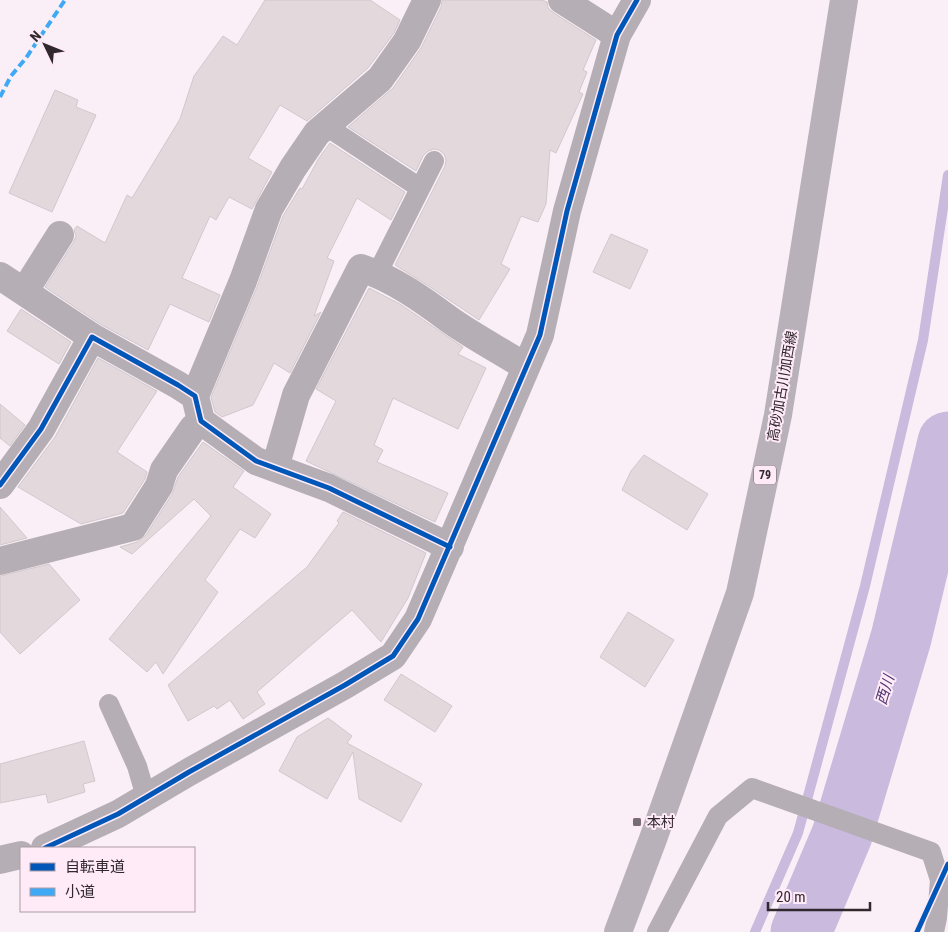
<svg xmlns="http://www.w3.org/2000/svg" width="948" height="932" viewBox="0 0 948 932" font-family="'Roboto Condensed','Noto Sans JP',sans-serif">
	<rect width="100%" height="100%" fill="#faeff6"/>
	<g fill="none" stroke-linecap="round" stroke-linejoin="round">
		<!-- stream -->
		<path stroke="#c9bade" stroke-width="10" d="M755 932 798 833 865 586 923 340 948 175"/>
		<!-- river -->
		<path stroke="#c9bade" stroke-width="61" d="M801 932 842 835 901 638 948 442"/>
	</g>
	<!-- building -->
	<path fill="#e3d9dd" stroke="#d1c8cc" d="M265 0H370L400 20 394 33 368 68 307 121 280 105 248 158 272 172 252 209 229 197 216 220 210 216 182 278 220 295 209 322 170 304 148 350 100 324 45 287 73 243 76 236 74 230 77 226 105 243 127 195 132 198 180 119 194 76 223 36 237 45Z
		M442 0H542L547 2 548 8 554 13 596 40 583 70 587 72 579 92 583 94 556 153 550 150 546 204 538 222 521 216 501 264 510 269 479 320 427 285 395 265 445 166 446 160 444 154 439 150 434 149 428 151 423 156 416 171 348 127 393 88 421 48 441 7Z
		M55 90 78 100 76 107 96 115 52 212 9 193Z
		M330 143 405 192 391 220 357 198 327 258 334 261 314 316 321 312 290 373 274 363 253 405 222 417 215 412 211 397 257 287 283 216 300 188 302 189 319 158Z
		M611 234 648 250 630 289 593 272Z
		M369 288 400 304 463 347 458 354 486 368 458 429 393 398 374 445 383 450 377 462 448 493 435 522 306 461 336 401 316 389Z
		M21 309 71 342 59 364 7 331Z
		M98 358 157 391 117 452 147 472 145 479 123 513 81 524 18 487 55 437Z
		M0 404 25 425 10 446 0 438Z
		M203 442 244 471 233 487 271 514 255 538 240 529 205 580 218 592 163 674 156 662 147 672 109 639 211 516 194 499 132 554 120 547 137 542 146 535 172 494 178 477Z
		M644 455 708 494 687 530 622 490 631 471Z
		M0 507 27 538 0 545Z
		M343 512 426 553 408 598 381 642 352 610 257 692 265 704 243 719 230 700 217 709 214 706 188 721 168 685 307 567 339 523 337 521Z
		M49 564 80 600 20 654 0 632V576Z
		M628 612 674 640 645 687 600 657Z
		M401 674 452 706 435 732 384 700Z
		M328 718 352 736 347 743 422 784 401 822 359 799 353 752 327 799 279 771 297 737Z
		M84 741 95 781 83 784 85 792 48 803 46 794 0 803V764Z"/>
	<g fill="none" stroke-linecap="round" stroke-linejoin="round">
		<!-- service -->
		<path stroke="#b5aeb5" stroke-width="20" d="M326 126 420 188
			M377 274 434 161
			M109 704 137 766 146 797
			M657 932 718 816 752 788 931 852 940 880 937 918 934 932"/>
		<!-- minor -->
		<path stroke="#b5aeb5" stroke-width="28" d="M562 0 617 35
			M0 276 92 337
			M24 292 60 235
			M195 396 243 281 269 209 293 168 317 133 380 79 407 41 427 0
			M275 468 296 395 361 268C394 279 423 300 450 320 474 337 501 351 526 367
			M0 485 41 429 92 337 178 385 195 396 201 421 256 461 329 488 450 547
			M0 561 133 527 159 486 164 470 193 428 201 421
			M45 848 118 814 189 772 345 685 393 656 418 619 540 335 567 211 617 35 637 0
			M0 860 21 855"/>
		<!-- primary -->
		<path stroke="#b9b1ba" stroke-width="28" d="M618 932 653 839 740 593 778 415 844 0"/>
		<!-- quiet -->
		<path stroke="#3fa9f5" stroke-width="4" stroke-dasharray="8 4" stroke-linecap="butt" d="M0 97 11 76 26 58 65 0"/>
		<defs>
			<path id="cycleway" d="M0 485 41 429 92 337 178 385 195 396 201 421 256 461 329 488 450 547
				M45 848 118 814 189 772 345 685 393 656 418 619 540 335 567 211 617 35 637 0
				M917 932 948 864"/>
		</defs>
		<!-- cycleway casing -->
		<use href="#cycleway" stroke="#ffeaf7" stroke-width="8"/>
		<!-- cycleway -->
		<use href="#cycleway" stroke="#0057b8" stroke-width="5"/>
	</g>
	<!-- markers -->
	<rect fill="#776e73" stroke="#ffeaf7" stroke-width="2" x="632" y="817" width="10" height="10" rx="2.5"/>
	<g text-anchor="middle" dominant-baseline="central" stroke-width="4" stroke-linejoin="round" paint-order="stroke">
		<!-- shield labels -->
		<rect fill="#ffeaf7" stroke="#6e626a" stroke-width="1" x="754" y="465.5" width="22" height="19" rx="4"/>
		<g font-size="12" font-weight="bold" fill="#30282d">
			<text x="765" y="475">79</text>
		</g>
		<!-- street labels -->
		<g font-size="14" fill="#30282d" stroke="#ffeaf7">
			<text transform="translate(782 386) rotate(-80)">高砂加古川加西線</text>
		</g>
		<!-- poi labels -->
		<g font-size="14" fill="#30282d" stroke="#ffeaf7" text-anchor="start">
			<text x="647" y="822">本村</text>
		</g>
		<!-- water labels -->
		<g font-size="15" font-style="italic" fill="#4e3771" stroke="#ffeaf7">
			<text transform="translate(885 690) rotate(-73)">西川</text>
		</g>
	</g>
	<!-- legend -->
	<rect x="20" y="847" width="175" height="65" fill="#ffeaf7" stroke="#ac9ca6"/>
	<rect x="30" y="863" width="25" height="8" fill="#0057b8" stroke="#ac9ca6"/>
	<text x="65" y="872" font-size="15" fill="#30282d">自転車道</text>
	<rect x="30" y="888" width="25" height="8" fill="#3fa9f5" stroke="#ac9ca6"/>
	<text x="65" y="897" font-size="15" fill="#30282d">小道</text>
	<!-- north arrow -->
	<g transform="translate(45 45) rotate(313)" stroke="#ffeaf7" stroke-width="4" paint-order="stroke">
	<path d="M0-4L9 19L0 12L-9 19Z" fill="#30282d"/>
	<text y="-8" font-size="14" font-weight="bold" text-anchor="middle" fill="#30282d">N</text>
	</g>
	<!-- scale -->
	<path d="M768 902v8h102v-8" fill="none" stroke="#30282d" stroke-width="2.5"/>
	<text x="776" y="902" font-size="15" fill="#30282d" stroke="#ffeaf7" stroke-width="4" paint-order="stroke">20 m</text>
</svg>
